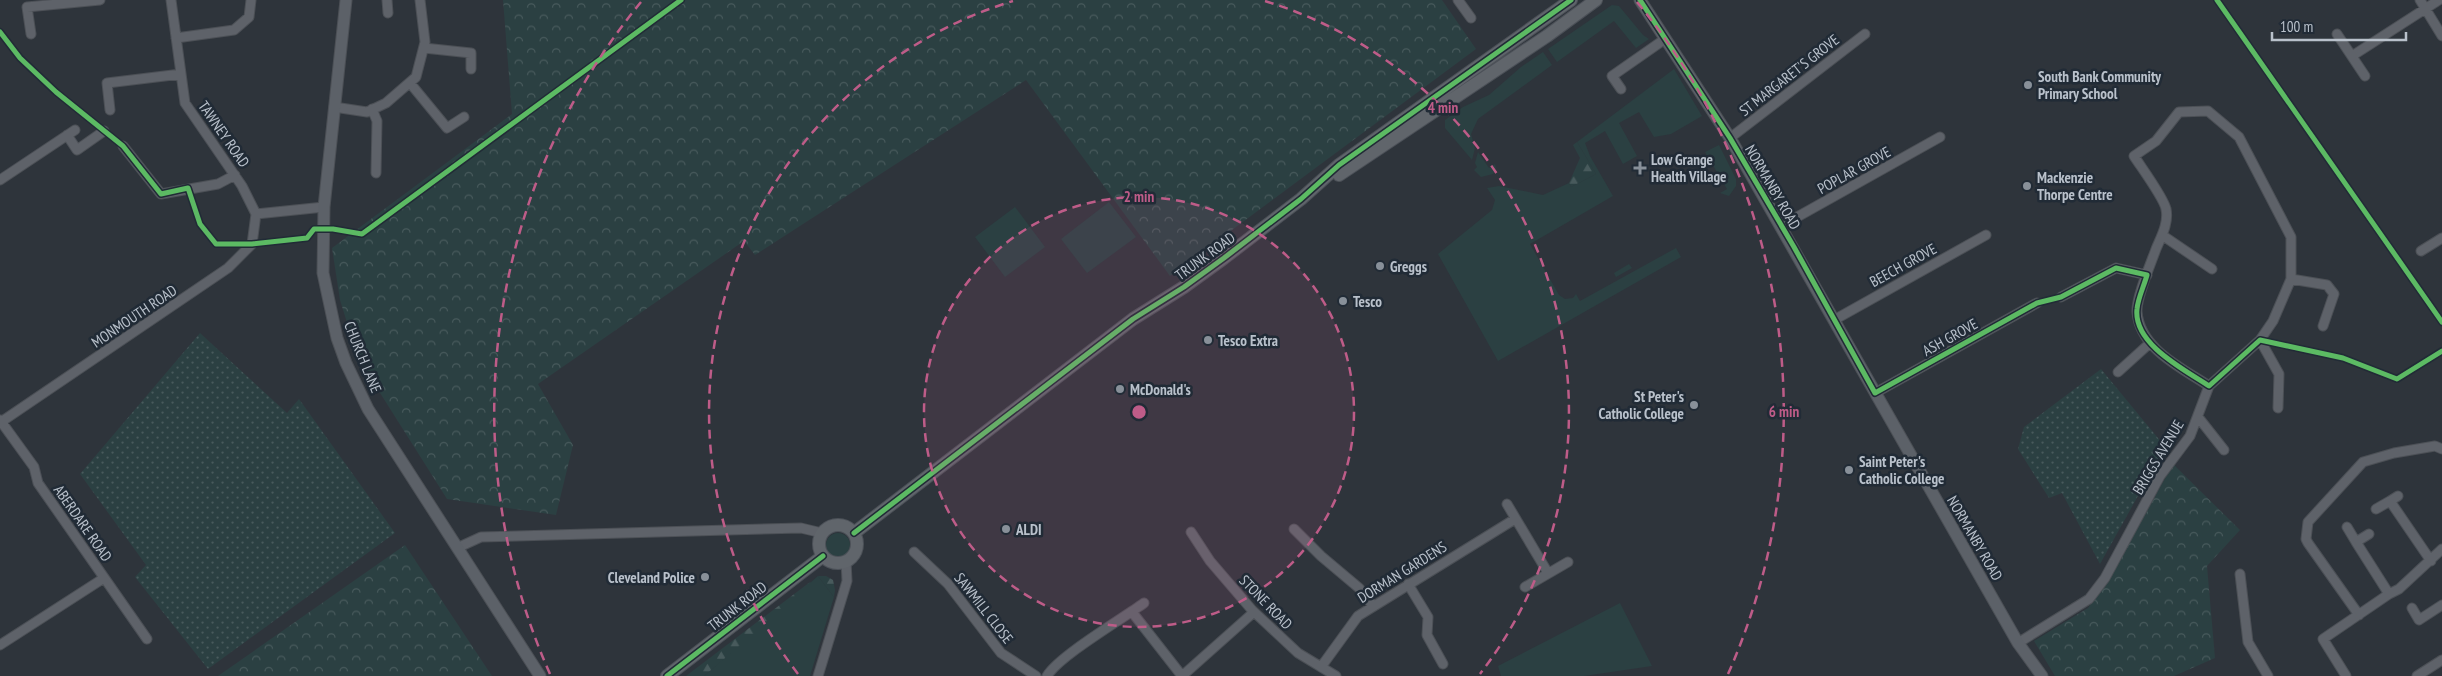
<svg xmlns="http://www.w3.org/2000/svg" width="2442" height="676" viewBox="0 0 2442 676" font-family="'PT Sans Narrow',sans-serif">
	<defs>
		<pattern id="forest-firs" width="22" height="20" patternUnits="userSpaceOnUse" patternTransform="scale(1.25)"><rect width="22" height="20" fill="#2b4042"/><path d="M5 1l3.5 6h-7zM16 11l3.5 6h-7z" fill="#485a5c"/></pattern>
		<pattern id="park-crowns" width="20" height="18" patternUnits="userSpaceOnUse" patternTransform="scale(1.25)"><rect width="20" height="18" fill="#2b4042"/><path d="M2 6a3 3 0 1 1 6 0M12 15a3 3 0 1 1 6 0" fill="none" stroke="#485a5c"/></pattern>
		<pattern id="garden-dots" width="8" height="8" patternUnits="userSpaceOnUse" patternTransform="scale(1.25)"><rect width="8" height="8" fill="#2b4042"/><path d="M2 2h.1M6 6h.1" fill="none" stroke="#485a5c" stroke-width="1.8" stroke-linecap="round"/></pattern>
	</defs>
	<rect width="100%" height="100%" fill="#2e343b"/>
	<!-- grass -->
	<path fill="#2b4042" d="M1612 5 1619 6 1643 35 1649 39 1636 48 1614 21 1557 62 1548 49Z
		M1543 52 1552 65 1478 119 1471 134 1475 148 1472 160 1445 128V120L1463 107 1489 95 1521 67Z
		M1674 69 1702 116 1671 134 1654 137 1639 112 1619 123 1637 156 1623 164 1605 131 1585 143 1590 156 1613 196 1530 244 1559 295 1565 299 1573 298 1576 294 1580 301 1676 248 1681 257 1498 361 1438 254 1492 210 1495 200 1487 188 1499 186 1543 195 1569 183 1571 187 1596 174 1577 142Z
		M1719 145 1736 179V186L1729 196 1720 193 1727 189 1705 152Z
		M1478 152 1489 168 1495 164 1496 168 1493 174 1481 177 1474 170 1477 167 1475 163Z
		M1109 202 1136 237 1087 273 1061 239Z
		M1015 207 1045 247 1005 277 975 237Z
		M1629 264 1632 268 1616 277 1614 273Z
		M826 545a12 12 0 1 1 24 0a12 12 0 1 1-24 0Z
		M818 576 834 597 810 676H704Z
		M1620 603 1652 666 1584 676H1501L1498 666Z"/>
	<!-- forest -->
	<path fill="url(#forest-firs)" d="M1577 142 1596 174 1571 187 1569 183 1580 158 1573 145Z
		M818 576H826L833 580 835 590 834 597Z
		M810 582 812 584 704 676H686Z"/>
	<!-- park -->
	<path fill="url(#park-crowns)" d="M503 0H1442L1476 49 1170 276 1026 80 755 255 744 241 538 384 573 445 556 515 447 499 358 358 340 300 332 248 512 114Z
		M2173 464 2240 530 2207 566 2215 658 2174 676H2055L2034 641 2088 608 2110 578Z
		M405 545 492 676H218Z"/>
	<!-- garden -->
	<path fill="url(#garden-dots)" d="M200 333 287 413 299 399 395 533 208 669 135 577 146 565 80 474Z
		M2101 369 2167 449 2148 478 2100 564 2062 493 2049 498 2018 449 2024 427Z"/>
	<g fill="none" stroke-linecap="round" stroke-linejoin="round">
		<defs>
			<path id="street" d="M171 0 185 103 242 186 256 214 324 207
				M387 0 388 13
				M1458 0 1471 18
				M2420 0 2442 36
				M31 34 27 7 100 0
				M2337 34 2365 76
				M176 38 234 30 249 17 251 0
				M424 48 471 53V69
				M2352 56 2439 0
				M410 83 447 128 464 117
				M1621 89 1612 76 1665 39
				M334 107 367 112 386 103 416 77 425 42 420 0
				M372 109 377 121 376 173
				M110 110 107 83 181 74
				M67 135 77 150 104 131
				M1730 138 1865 34
				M123 146 161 194 218 184 235 175
				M0 180 75 130
				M1781 226 1940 137
				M2162 235 2212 269
				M2421 251 2442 238
				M2291 279 2327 285 2334 294 2323 326
				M2061 297 2116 268 2147 275
				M1834 320 1986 235
				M2260 340 2279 374 2278 408
				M2118 372 2150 343
				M1875 393 2037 303
				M2198 417 2224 450
				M0 420 34 467 38 483 147 639
				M1 422 228 268 252 244 256 214
				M2398 496 2390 501 2431 561
				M1507 504 1548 573
				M2376 509 2390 501
				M2347 527 2356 542
				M1294 529 1321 556 1359 588 1373 606
				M1191 532 1210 561 1252 610 1298 653 1336 676
				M457 548 481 537 801 528 822 533
				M914 552 948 584 1001 653 1036 676
				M2240 574 2248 642 2268 676
				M1408 584 1428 617 1427 635 1443 664
				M1525 587 1568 562
				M2389 594 2399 589 2442 549
				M2412 608 2419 620 2442 605
				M1132 612 1182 676 1254 612
				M2359 615 2308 543 2306 539 2308 522 2363 462 2394 453 2435 446 2442 449
				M2018 643 2089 599 2105 578 2160 476 2190 436 2209 386 2260 340 2273 321 2291 279V237L2239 137 2208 111 2179 112 2156 141 2134 156C2141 167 2164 198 2166 209 2169 223 2161 237 2156 249 2151 263 2136 298 2137 312 2140 349 2182 368 2209 386
				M0 645 104 578
				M1321 667 1358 616 1515 519
				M818 676 847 581 846 561
				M1047 676C1059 656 1122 619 1144 603
				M2346 676 2323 639 2389 594 2356 542 2369 534
				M2417 676 2442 660"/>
			<path id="secondary" d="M346 0 324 207 323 273 337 338 346 363 368 409 540 676
				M1640 0 1730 138 2018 643 2042 676"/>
			<path id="primary" d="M1339 175 1547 36 1596 0
				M819 544a19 19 0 1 1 38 0a19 19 0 1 1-38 0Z
				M854 533 1133 319 1184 287 1224 258 1301 199 1339 165 1571 0
				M667 676 823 556"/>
		</defs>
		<!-- street casing -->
		<use href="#street" stroke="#4c5056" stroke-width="11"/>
		<!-- secondary casing -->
		<use href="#secondary" stroke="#4c5056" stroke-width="13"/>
		<!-- primary casing -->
		<use href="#primary" stroke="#4c5158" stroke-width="14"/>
		<!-- street -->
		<use href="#street" stroke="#5e6269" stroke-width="9"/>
		<!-- secondary -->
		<use href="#secondary" stroke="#5c6168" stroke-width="11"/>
		<!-- primary -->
		<use href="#primary" stroke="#60656b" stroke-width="12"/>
		<defs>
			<path id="cycleway" d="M1640 0 1730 138 1794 247 1875 393 2037 303 2061 297 2116 268 2147 275C2144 286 2138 298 2137 309 2133 344 2185 370 2209 386L2260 340 2343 358 2397 379 2442 351
				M2217 0 2442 322
				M0 32 20 58 56 92 123 146 161 194 188 188 200 224 216 244H252L307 238 314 229H333L362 234 681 0
				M854 533 1133 319 1184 287 1224 258 1301 199 1339 165 1571 0
				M667 676 823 556"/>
		</defs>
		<!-- cycleway casing -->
		<use href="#cycleway" stroke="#212b36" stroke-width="8"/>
		<!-- cycleway -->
		<use href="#cycleway" stroke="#5cba63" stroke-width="5"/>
	</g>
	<!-- distance rings -->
	<circle cx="1139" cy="412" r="215" fill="#be5c88" fill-opacity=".12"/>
	<g fill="none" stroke="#be5c88" stroke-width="2.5" stroke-dasharray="9 6">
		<circle cx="1139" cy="412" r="215"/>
		<path d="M798 674A430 430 0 0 1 1013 1M1265 1A430 430 0 0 1 1480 674"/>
		<path d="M550 674A645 645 0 0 1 641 2M1637 2A645 645 0 0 1 1728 674"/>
	</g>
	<!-- markers -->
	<g fill="#889099" stroke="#212b36" stroke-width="2">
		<circle cx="2028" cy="85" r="5"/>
		<path d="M1637.5 160.5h5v5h5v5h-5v5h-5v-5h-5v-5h5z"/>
		<circle cx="2027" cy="186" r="5"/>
		<circle cx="1380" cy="266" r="5"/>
		<circle cx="1343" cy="301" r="5"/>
		<circle cx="1208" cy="340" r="5"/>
		<circle cx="1120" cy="389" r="5"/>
		<circle cx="1694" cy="405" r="5"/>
		<circle cx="1849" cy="470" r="5"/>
		<circle cx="1006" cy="529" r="5"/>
		<circle cx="705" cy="577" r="5"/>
	</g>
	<g text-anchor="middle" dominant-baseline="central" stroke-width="5" stroke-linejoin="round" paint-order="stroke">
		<!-- street labels -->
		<g font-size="15" fill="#b9c1cb" stroke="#212b36">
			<text transform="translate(1789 75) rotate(-38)">ST MARGARET'S GROVE</text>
			<text transform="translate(224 134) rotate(55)">TAWNEY ROAD</text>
			<text transform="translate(1854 170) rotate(-29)">POPLAR GROVE</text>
			<text transform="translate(1773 187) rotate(60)">NORMANBY ROAD</text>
			<text transform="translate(1205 256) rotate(-36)">TRUNK ROAD</text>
			<text transform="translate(1903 265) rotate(-29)">BEECH GROVE</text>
			<text transform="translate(134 316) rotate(-34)">MONMOUTH ROAD</text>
			<text transform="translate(1950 337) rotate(-29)">ASH GROVE</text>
			<text transform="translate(363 357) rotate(68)">CHURCH LANE</text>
			<text transform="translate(2158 457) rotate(-59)">BRIGGS AVENUE</text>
			<text transform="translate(83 523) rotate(55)">ABERDARE ROAD</text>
			<text transform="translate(1975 538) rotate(60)">NORMANBY ROAD</text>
			<text transform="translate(1402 572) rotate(-32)">DORMAN GARDENS</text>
			<text transform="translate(1266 602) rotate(46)">STONE ROAD</text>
			<text transform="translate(737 606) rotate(-38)">TRUNK ROAD</text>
			<text transform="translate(984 608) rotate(52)">SAWMILL CLOSE</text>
		</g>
		<!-- poi labels -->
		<g font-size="15" font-weight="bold" fill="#b9c1cb" stroke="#212b36" text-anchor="start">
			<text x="2038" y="76">South Bank Community<tspan x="2038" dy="17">Primary School</tspan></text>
			<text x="1651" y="159">Low Grange<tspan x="1651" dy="17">Health Village</tspan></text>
			<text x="2037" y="177">Mackenzie<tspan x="2037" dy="17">Thorpe Centre</tspan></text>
			<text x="1390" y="266">Greggs</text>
			<text x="1353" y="301">Tesco</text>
			<text x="1218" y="340">Tesco Extra</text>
			<text x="1130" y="389">McDonald's</text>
			<text x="1684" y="396" text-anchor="end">St Peter's<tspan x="1684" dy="17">Catholic College</tspan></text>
			<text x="1859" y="461">Saint Peter's<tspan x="1859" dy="17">Catholic College</tspan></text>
			<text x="1016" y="529">ALDI</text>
			<text x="695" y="577" text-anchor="end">Cleveland Police</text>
		</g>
	</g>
	<circle cx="1139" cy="412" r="8" fill="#be5c88" stroke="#212b36" stroke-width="2.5"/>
	<g font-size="15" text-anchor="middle" font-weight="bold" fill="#be5c88" stroke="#212b36" stroke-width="5" stroke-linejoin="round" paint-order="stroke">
		<text x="1443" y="113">4 min</text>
		<text x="1139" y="202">2 min</text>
		<text x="1784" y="417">6 min</text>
	</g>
	<!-- scale -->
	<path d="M2272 32v8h134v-8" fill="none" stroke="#b9c1cb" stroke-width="2.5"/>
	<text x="2280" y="32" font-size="15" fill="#b9c1cb" stroke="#212b36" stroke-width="4" paint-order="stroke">100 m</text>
</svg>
